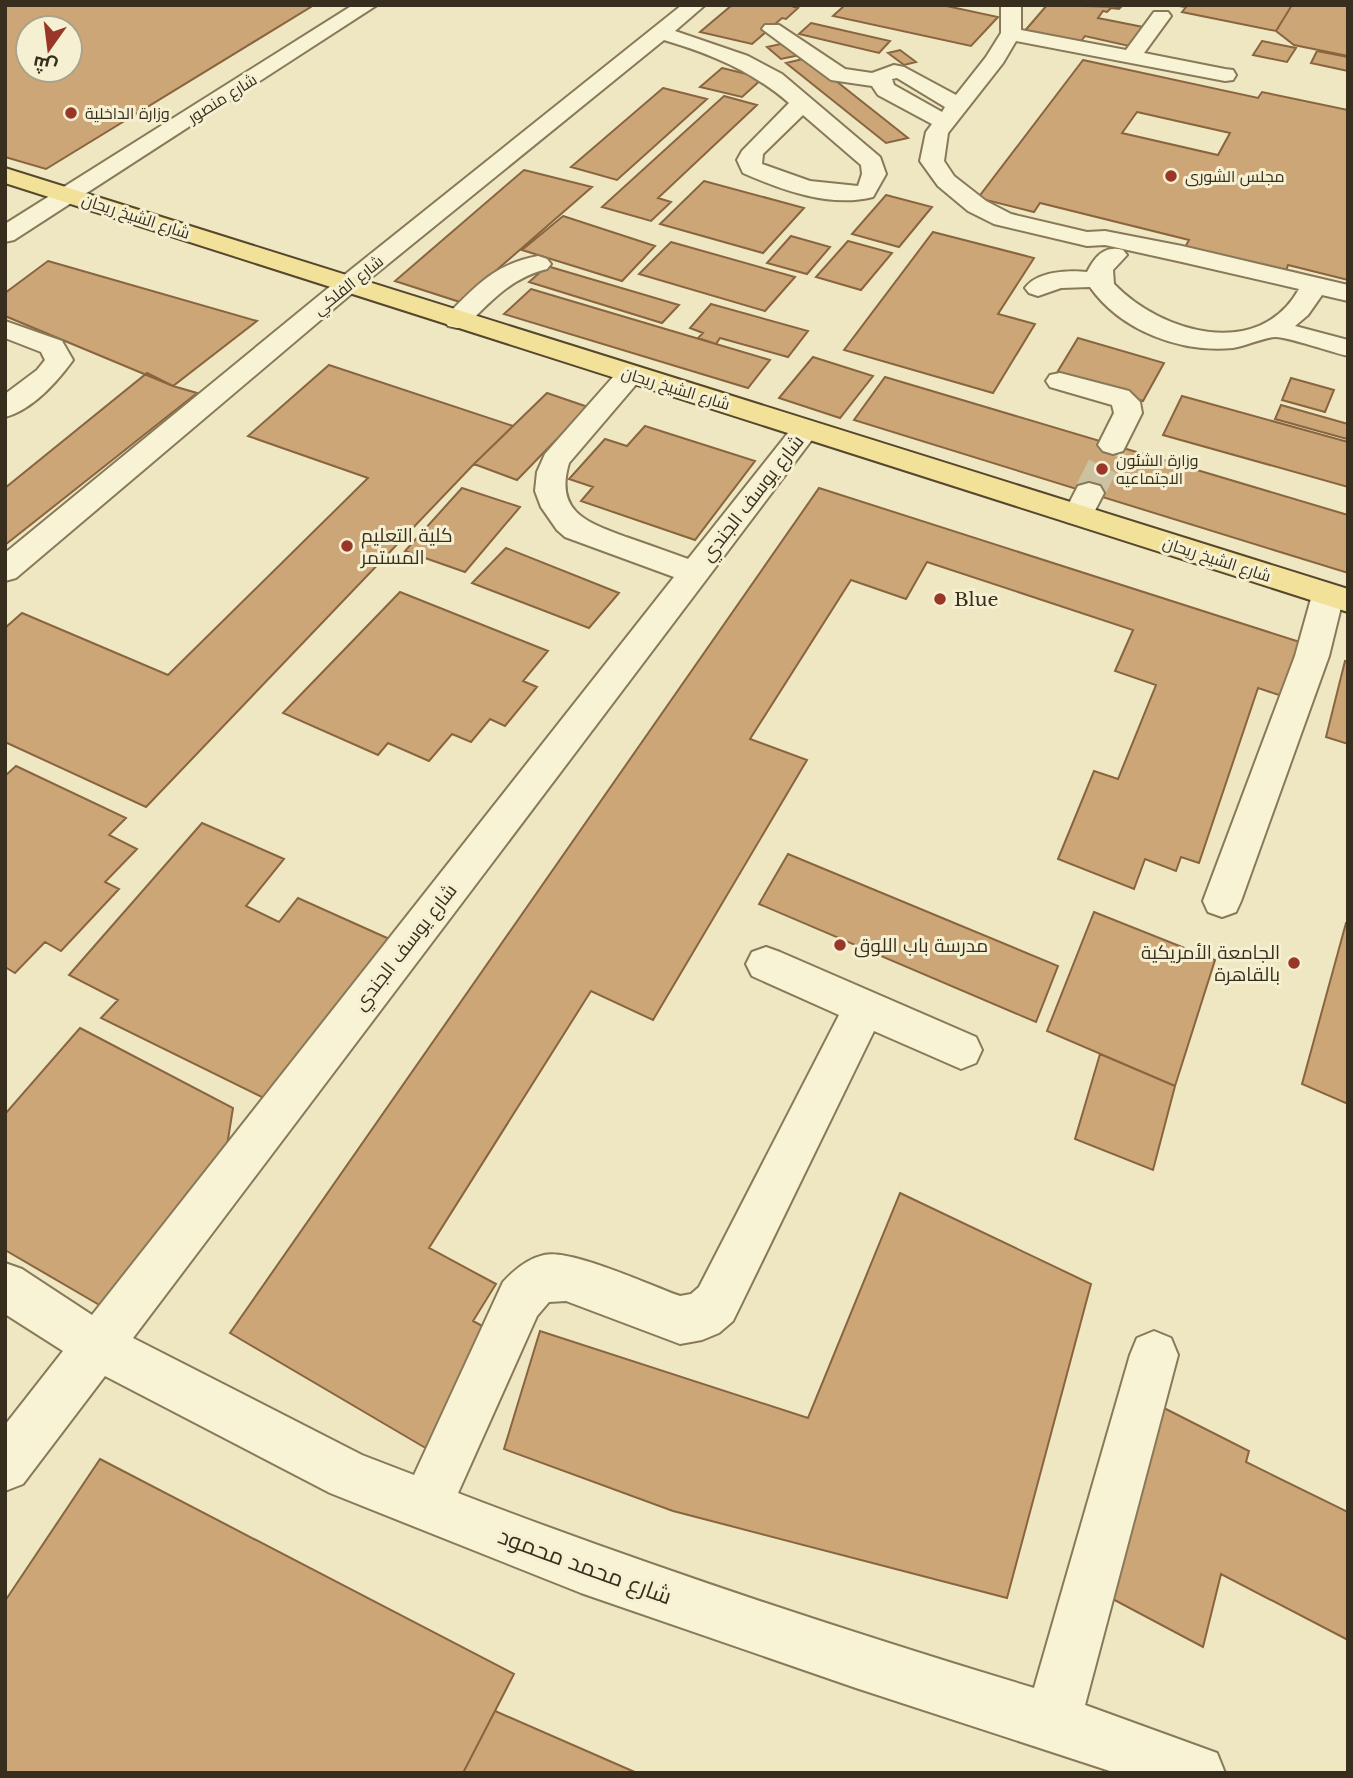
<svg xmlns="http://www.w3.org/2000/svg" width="1353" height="1778" viewBox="0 0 1353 1778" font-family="'Libre Baskerville',Cairo,serif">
	<rect width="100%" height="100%" fill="#eee7c2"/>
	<!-- building -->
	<path fill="#cda678" stroke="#88653f" stroke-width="2" fill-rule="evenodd" d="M5 5H314L46 169 5 157ZM28 28H70V70H28Z
		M732 5H796L794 7 798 8 786 19 782 18 752 44 700 32Z
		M845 5H942L998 17 971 46 833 16Z
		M1047 5 1121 7 1119 9 1111 8 1107 12 1103 11 1098 18 1143 27 1129 46 1085 36 1078 45 1023 33Z
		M1292 5H1348V56L1294 45 1276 31Z
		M1292 5 1276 31 1182 12 1186 7 1179 6Z
		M811 23 890 41 879 53 799 34Z
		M1262 41 1296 48 1287 62 1253 55Z
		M785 43 800 55 781 59 767 47Z
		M900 50 916 62 904 65 888 53Z
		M1317 51 1348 57V71L1311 63Z
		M807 58 908 138 886 143 786 63Z
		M1083 60 1258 98 1262 92 1348 110V280L1288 265 1285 274 1184 249 1189 240 1040 203 1034 212 978 198ZM1137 112 1230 133 1218 155 1122 133Z
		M722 68 763 78 742 97 700 87Z
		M663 88 707 99 617 180 571 167Z
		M724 96 757 105 658 198 671 202 651 221 602 207Z
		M524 170 592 187 460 302 395 281Z
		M704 181 804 208 763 253 660 224Z
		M886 195 932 207 899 247 852 234Z
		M563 216 655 246 622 281 522 250Z
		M933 232 1034 258 998 314 1035 324 993 393 844 350Z
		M791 236 830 247 807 274 767 263Z
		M848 241 892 253 861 290 816 277Z
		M671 242 795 277 765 311 639 274Z
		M48 261 257 321 173 386 5 316V293Z
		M547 266 679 305 662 323 529 282Z
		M531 289 716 344 770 360 748 388 504 314Z
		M711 304 808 331 788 357 720 338 716 344 698 338 703 333 690 328Z
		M1078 338 1164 363 1143 401 1055 376Z
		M813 357 873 376 840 418 779 398Z
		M329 365 513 426 474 464 146 807 5 742V628L22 613 168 675 368 478 248 436Z
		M147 373 173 386 197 393 5 545V488Z
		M885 377 1348 515V573L854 420Z
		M1291 378 1334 390 1325 412 1282 400Z
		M547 393 588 407 517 480 474 464Z
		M1182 396 1348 442V487L1163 435Z
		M1281 405 1348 424 1347 439 1275 419Z
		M645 426 755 461 695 540 581 501 593 487 569 479 605 439 627 446Z
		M462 488 520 507 465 572 405 551Z
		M819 488 1306 644 1288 698 1258 688 1199 863 1181 857 1176 871 1145 859 1134 889 1058 859 1094 771 1118 779 1156 685 1115 671 1133 630 927 562 906 599 851 580 750 739 807 760 653 1020 591 991 429 1248 496 1284 473 1321 501 1336 434 1453 230 1333Z
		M506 548 619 593 589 628 472 583Z
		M400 592 548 651 523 681 537 687 505 726 490 719 471 742 452 734 429 761 388 743 378 755 283 713Z
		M1345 661 1348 662V744L1326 737Z
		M16 766 126 818 109 835 137 849 105 882 119 889 61 951 45 942 15 973 5 967V776Z
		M202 823 284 859 246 906 279 922 298 898 396 942 278 1105 101 1018 118 1000 69 975Z
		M788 854 1058 966 1036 1022 759 904Z
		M1094 912 1215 960 1175 1086 1047 1031Z
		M1346 923H1348V1104L1302 1084Z
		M80 1028 233 1108 226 1152 108 1310 5 1250V1114Z
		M1100 1054 1175 1086 1153 1170 1075 1139Z
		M900 1193 1091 1284 1007 1598 673 1511 504 1449 540 1331 808 1418Z
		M1158 1405 1249 1451 1246 1462 1348 1512V1640L1221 1574 1203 1647 1105 1595Z
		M100 1459 514 1674 463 1773H5V1601Z
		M495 1711 637 1773H463Z"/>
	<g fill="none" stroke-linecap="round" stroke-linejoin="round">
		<!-- minor-tunnel -->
		<path stroke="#cac2a1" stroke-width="30" stroke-dasharray="30 15" stroke-linecap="butt" d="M1089 493 1113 445"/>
		<defs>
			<path id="minor" d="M353 5H377L14 240 5 242V224Z
				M682 5H705L675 31 748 56 782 74 880 157 886 174 873 197C830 208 782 190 743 173L737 160 742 151 789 103C752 71 711 54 664 40L356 290 16 578 5 581V553L338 280ZM803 115 861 165 862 174 858 186 810 181 762 164 763 154Z
				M1001 5H1021V30L1126 50 1154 12H1168L1171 16 1144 53 1225 69 1233 70 1236 75 1233 80 1225 81 1016 41 1003 63 948 133 944 161 954 176 986 201 1011 214 1087 232 1105 231 1182 246 1348 285V301L1322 295 1308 315 1295 326 1348 340V356C1334 353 1285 336 1275 337 1262 338 1246 346 1233 348 1181 353 1121 331 1090 287L1061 288 1038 296 1029 293 1025 288C1037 271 1069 270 1087 272 1095 256 1105 245 1123 250L1127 255 1113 270 1114 284C1161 333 1259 361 1299 289L1182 262 1105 245 1087 246 994 224 968 211 938 186 920 161 926 132 932 124 878 95 872 86 831 80 762 29 765 25H779L845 69 872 73 894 65 904 67 956 95 986 57 1001 33ZM897 78 945 107 942 112 894 85 892 79Z
				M538 256 547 259 551 264 547 269C511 278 492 300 466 326L457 328 448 326 444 320 448 314C477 285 495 264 538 256Z
				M5 321 62 341 73 360C57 382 32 410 5 417V394L37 370 45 360 41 352 5 338Z
				M631 366 641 368 645 374 569 463C554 513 589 523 626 537 647 544 668 552 688 559L796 423 806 420 816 423 820 429 133 1338 362 1455 414 1475 503 1282C514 1270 527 1259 544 1255 570 1248 651 1286 680 1296L691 1294 699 1287 839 1015 752 976 746 964 752 952 766 947 780 952 976 1037 982 1050 976 1063 961 1069 874 1031 733 1321 719 1333 702 1340 680 1344 566 1301 549 1302 537 1316 458 1493C647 1566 840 1629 1034 1688L1130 1355 1137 1338 1154 1331 1171 1338 1178 1355 1085 1705 1217 1753 1225 1773H1116L856 1688 581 1593 330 1493 105 1376 23 1484 5 1491V1425L63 1351 5 1314V1263L22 1269 92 1315 674 577 565 537 557 530 541 507 535 491 537 472 545 454 621 368Z
				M1060 373 1129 391 1140 402 1142 413 1123 451 1113 454 1103 451 1098 445 1114 413 1112 405 1050 387 1046 381 1050 375Z
				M1089 483 1100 486 1104 493 1089 522 1078 525 1067 522 1063 515 1078 486Z
				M1328 584 1339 587 1344 595 1329 656 1241 901 1236 912 1222 917 1208 912 1203 901 1295 656 1312 595 1317 587Z"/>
			<path id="major" d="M5 168 1348 589V612L5 183Z"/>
		</defs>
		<!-- minor casing -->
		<use href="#minor" stroke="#887959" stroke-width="4"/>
		<!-- major casing -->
		<use href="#major" stroke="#56462d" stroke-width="4"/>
		<!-- minor -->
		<use href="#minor" fill="#f9f3d5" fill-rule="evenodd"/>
		<!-- major -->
		<use href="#major" fill="#f2e299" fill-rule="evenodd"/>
	</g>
	<!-- markers -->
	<g fill="#983628" stroke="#f6f0d2" stroke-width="2.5">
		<circle cx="71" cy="113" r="7"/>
		<circle cx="1171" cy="176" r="7"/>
		<circle cx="1102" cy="469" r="7"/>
		<circle cx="347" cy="546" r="7"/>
		<circle cx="940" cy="599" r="7"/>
		<circle cx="840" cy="945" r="7"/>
		<circle cx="1294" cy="963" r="7"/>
	</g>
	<g text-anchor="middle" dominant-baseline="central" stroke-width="6" stroke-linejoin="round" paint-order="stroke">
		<!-- far-street labels -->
		<g font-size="16" fill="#382e1d" stroke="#f6f0d2">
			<text transform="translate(222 98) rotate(-32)">شارع منصور</text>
			<text transform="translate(136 216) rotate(18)">شارع الشيخ ريحان</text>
			<text transform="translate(348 285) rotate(-39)">شارع الفلكي</text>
			<text transform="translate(676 388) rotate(17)">شارع الشيخ ريحان</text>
			<text transform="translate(1217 559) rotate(18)">شارع الشيخ ريحان</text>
		</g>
		<!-- far-poi labels -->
		<g font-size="16" fill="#382e1d" stroke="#f6f0d2" text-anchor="start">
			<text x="85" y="113">وزارة الداخلية</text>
			<text x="1185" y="176">مجلس الشورى</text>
			<text x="1116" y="460">وزارة الشئون<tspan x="1116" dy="18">الاجتماعيه</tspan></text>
		</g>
		<!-- street labels -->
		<g font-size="19" fill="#382e1d" stroke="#f6f0d2">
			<text transform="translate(752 498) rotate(-52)">شارع يوسف الجندي</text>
			<text transform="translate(405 947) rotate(-52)">شارع يوسف الجندي</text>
		</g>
		<!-- poi labels -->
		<g font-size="19" fill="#382e1d" stroke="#f6f0d2" text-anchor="start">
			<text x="361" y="535">كلية التعليم<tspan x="361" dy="22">المستمر</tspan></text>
			<text x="954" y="599">Blue</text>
			<text x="854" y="945">مدرسة باب اللوق</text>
			<text x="1280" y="952" text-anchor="end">الجامعة الأمريكية<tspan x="1280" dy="22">بالقاهرة</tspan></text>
		</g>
		<!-- near-street labels -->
		<g font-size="23" fill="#382e1d" stroke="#f6f0d2">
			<text transform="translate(585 1566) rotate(20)">شارع محمد محمود</text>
		</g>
	</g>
	<!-- border -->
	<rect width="1353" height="1778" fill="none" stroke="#382e1d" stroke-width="14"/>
	<!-- north arrow -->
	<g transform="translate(49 49) rotate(194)"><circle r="33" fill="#f6f0d2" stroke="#aaa28a" stroke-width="2"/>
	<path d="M0-5L12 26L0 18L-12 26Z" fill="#983628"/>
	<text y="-10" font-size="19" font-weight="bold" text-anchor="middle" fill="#382e1d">ش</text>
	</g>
</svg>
